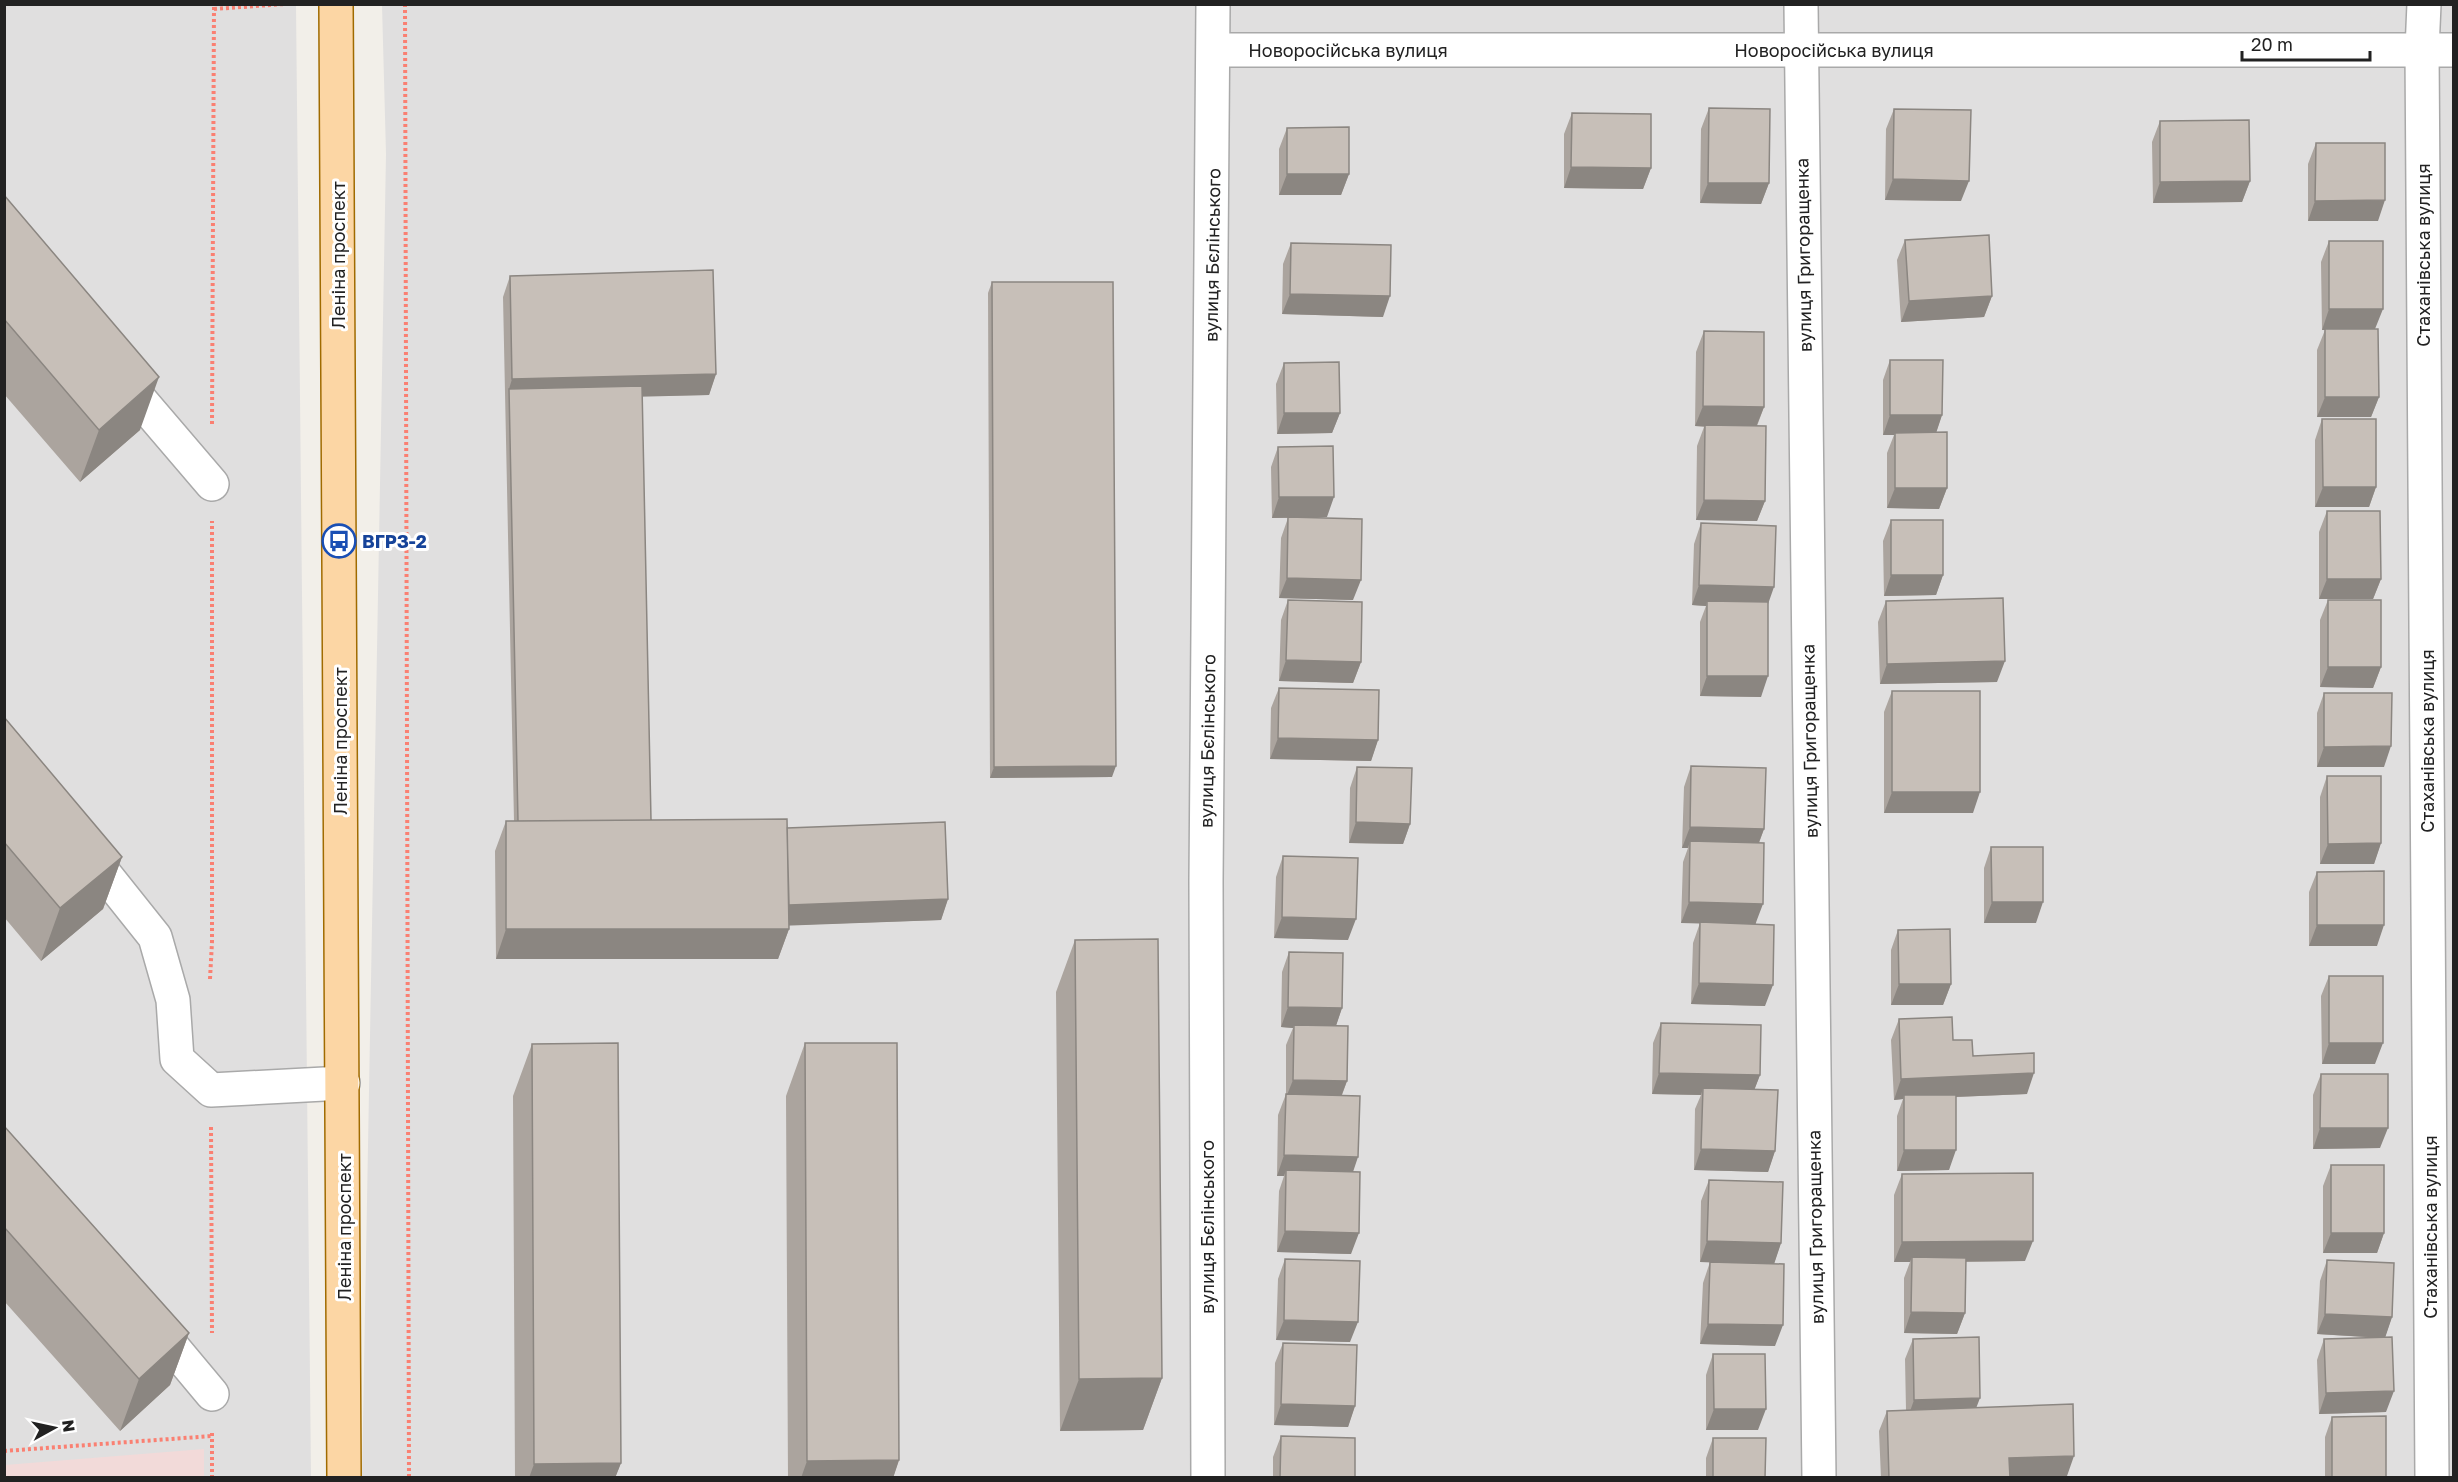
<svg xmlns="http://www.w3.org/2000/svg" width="2458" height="1482" viewBox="0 0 2458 1482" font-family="'Golos Text',sans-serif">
	<rect width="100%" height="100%" fill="#f2efe9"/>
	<!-- residential -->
	<path fill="#e0dfdf" d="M5 5H296L311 1477 5 1478Z
		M382 5H2453V1477H362L386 154Z"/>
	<!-- commercial -->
	<path fill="#f2dad9" d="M204 1449V1477H5V1465Z"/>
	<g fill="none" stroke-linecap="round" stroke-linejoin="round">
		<defs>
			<path id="minor" d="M1801 4 1819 1478
				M2424 4 2422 50 2432 1478
				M1214 50H2454
				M118 374 212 484
				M84 848 155 937 173 1000 177 1059 211 1090 343 1083
				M151 1321 212 1394
				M1208 1478 1206 881 1213 4"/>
			<path id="major" d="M336 4 344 1478"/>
		</defs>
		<!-- minor casing -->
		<use href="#minor" stroke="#a9a9a9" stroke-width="36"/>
		<!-- major casing -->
		<use href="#major" stroke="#a06b00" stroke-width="36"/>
		<!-- path -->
		<path stroke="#fa8072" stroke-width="4" stroke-dasharray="3 3" stroke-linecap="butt" d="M405 4 409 1478
			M214 9 285 4
			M212 424 214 4
			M378 538 407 536
			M210 979 212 942V521
			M211 1127 212 1333
			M4 1451 212 1436
			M212 1478V1433"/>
		<!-- minor -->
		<use href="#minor" stroke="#fff" stroke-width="33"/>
		<!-- major -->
		<use href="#major" stroke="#fcd6a4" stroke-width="33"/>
	</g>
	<!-- wall -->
	<path fill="#aba49e" d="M1709 108 1769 183 1761 204 1700 203 1701 129Z
		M1894 109 1961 201 1885 200 1886 129Z
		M1572 113 1651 168 1643 189 1564 188V134Z
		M2160 121 2250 181 2242 202 2153 203 2152 142Z
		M1287 128 1349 174 1341 195H1279V149Z
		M2316 143 2378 221H2308V164Z
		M4 195 140 430 80 482 4 394Z
		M1905 240 1992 296 1984 317 1901 322 1897 260Z
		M2329 241 2375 329 2379 397 2371 417H2317V350L2325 330H2322L2321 262Z
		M1291 243 1383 317 1282 314 1283 264Z
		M510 276 716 374 709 395 642 396 651 820 787 828 948 899 941 920 789 925V929L778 959H496L495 851 506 821H514L503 297Z
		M992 282 1112 777 990 778 988 293Z
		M1704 331 1764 407 1757 426 1765 501 1757 521 1696 520 1697 446 1704 427 1695 426 1696 352Z
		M1890 360 1942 415 1936 433 1947 488 1939 509 1887 508V453L1894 435H1883V380Z
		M1284 363 1340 413 1332 433 1277 434 1276 384Z
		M2322 419 2376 487 2369 507H2315V440Z
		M1278 447 1327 517 1309 518 1353 600 1279 598 1281 538 1288 518H1272L1271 467Z
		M2327 511 2381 579 2373 599H2319V532Z
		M1891 520 1943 575 1936 595 1884 596 1883 541Z
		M1701 523 1768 602 1761 697 1700 696V622L1706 606 1692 605 1694 544Z
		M1288 600 1361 662 1353 683 1279 681 1281 620Z
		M2328 600 2381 667 2373 688 2320 687V620Z
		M1886 601 1997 682 1880 684 1878 622Z
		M1279 688 1378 740 1371 761 1270 759 1271 708Z
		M1892 691 1973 813H1884V712Z
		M2324 693 2384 767H2317V713Z
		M4 717 122 857 103 909 41 961 4 917Z
		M1691 766 1764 829 1759 843 1756 924 1765 1006 1691 1004 1693 943 1700 923H1681L1683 862 1688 848H1682L1684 787Z
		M1357 767 1410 824 1403 844 1349 843 1350 788Z
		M2327 776 2381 843 2374 864H2320V797Z
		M1991 847 2036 923H1984V868Z
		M1283 856 1348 940 1274 938 1276 877Z
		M2317 872 2377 946H2309V892Z
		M1898 930 1951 984 1943 1005H1891V950Z
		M1075 940 1162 1378 1143 1430 1060 1431 1056 992Z
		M1289 952 1342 1008 1336 1025 1347 1081 1342 1095 1353 1172 1351 1254 1277 1252 1279 1191 1284 1176H1277L1278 1115 1286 1094V1045L1293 1028 1281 1027 1282 972Z
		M2329 976 2375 1064H2322L2321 996Z
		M1899 1019 1953 1040 2027 1094 1956 1097 1949 1170 1897 1171V1116L1903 1099 1894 1100 1891 1040Z
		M1661 1023 1760 1075 1754 1090 1775 1151 1768 1172 1694 1170 1695 1109 1701 1095 1652 1094 1653 1043Z
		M805 1043 899 1460 893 1478H788L786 1096Z
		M532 1044 621 1463 615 1478H515L513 1096Z
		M2321 1074 2380 1148 2313 1149V1095Z
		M4 1126 189 1333 170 1385 120 1431 4 1301Z
		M2331 1165 2384 1233 2377 1253H2323V1186Z
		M1902 1174 2025 1261 1966 1262 1965 1313 1957 1334 1904 1333V1278L1910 1262H1894V1195Z
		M1709 1180 1781 1243 1774 1264 1700 1262 1701 1201Z
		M1285 1259 1350 1342 1276 1340 1278 1279Z
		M2327 1260 2392 1317 2385 1337 2386 1412 2319 1414 2317 1360 2324 1339 2380 1338 2317 1334 2320 1281Z
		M1710 1262 1775 1346 1700 1344 1703 1283Z
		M1913 1339 1976 1408 2067 1476 2034 1478H1881L1879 1431 1887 1411 1906 1410 1905 1359Z
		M1283 1343 1355 1406 1348 1427 1274 1425 1275 1363Z
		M1713 1354 1758 1430H1706V1375Z
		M2332 1417 2386 1478H2325V1437Z
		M1281 1436 1355 1478H1273V1457Z
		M1713 1438 1765 1478H1706V1458Z"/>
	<!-- shaded-wall -->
	<path fill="#8b8681" d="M1571 167 1651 168 1643 189 1564 188Z
		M1287 174H1349L1341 195H1279Z
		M1893 179 1969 181 1961 201 1885 200Z
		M2250 181 2242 202 2153 203 2160 182Z
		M1708 183H1769L1761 204 1700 203Z
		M2385 200 2378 221H2308L2315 201Z
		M1290 294 1390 296 1383 317 1282 314Z
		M1992 296 1984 317 1901 322 1909 301Z
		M2329 309H2383L2375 329 2322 330Z
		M716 374 709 395 509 400V389L512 379Z
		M159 377 140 430 80 482 99 430Z
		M2325 397H2379L2371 417H2317Z
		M1703 406 1764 407 1756 427 1695 426Z
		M1284 413H1340L1332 433 1277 434Z
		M1890 415H1942L1935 436 1895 433 1894 435H1883Z
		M2323 487H2376L2369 507H2315Z
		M1895 488H1947L1939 509 1887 508Z
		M1279 497H1334L1327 517 1272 518Z
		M1704 500 1765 501 1757 521 1696 520Z
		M1891 575H1943L1936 595 1884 596Z
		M1287 578 1361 580 1353 600 1279 598Z
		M2327 579H2381L2373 599H2319Z
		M1699 585 1774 587 1767 607 1707 601 1706 606 1692 605Z
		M1286 660 1361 662 1353 683 1279 681Z
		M2005 661 1997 682 1880 684 1887 664Z
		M2328 667H2381L2373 688 2320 687Z
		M1707 676H1768L1761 697 1700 696Z
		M1278 738 1378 740 1371 761 1270 759Z
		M2391 746 2384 767H2317L2324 747Z
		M1116 766 1112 777 990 778 994 767Z
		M1892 792H1980L1973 813H1884Z
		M1356 822 1410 824 1403 844 1349 843Z
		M1690 827 1764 829 1756 850 1690 841 1688 848H1682Z
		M2381 843 2374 864H2320L2328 844Z
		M122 857 103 909 41 961 60 908Z
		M948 899 941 920 778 926 786 905Z
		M1689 902 1763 904 1755 925 1681 923Z
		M1992 902H2043L2036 923H1984Z
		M1282 917 1356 919 1348 940 1274 938Z
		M2317 925H2384L2377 946H2309Z
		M506 929H789L778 959H496Z
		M1699 983 1773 985 1765 1006 1691 1004Z
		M1899 984H1951L1943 1005H1891Z
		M1288 1007 1342 1008 1335 1029 1294 1025 1293 1028 1281 1027Z
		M2329 1043H2383L2375 1064H2322Z
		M1659 1073 1760 1075 1752 1096 1703 1088 1701 1095 1652 1094Z
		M2034 1073 2027 1094 1904 1099V1095L1903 1099 1894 1100 1901 1079Z
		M1293 1080 1347 1081 1339 1102 1285 1100Z
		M2320 1128H2388L2380 1148 2313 1149Z
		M1701 1149 1775 1151 1768 1172 1694 1170Z
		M1904 1150H1956L1949 1170 1897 1171Z
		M1284 1155 1358 1157 1351 1178 1286 1170 1284 1176H1277Z
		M1285 1231 1359 1233 1351 1254 1277 1252Z
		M2331 1233H2384L2377 1253H2323Z
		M1707 1241 1781 1243 1774 1264 1700 1262Z
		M2033 1241 2025 1261 1912 1262V1257L1910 1262H1894L1902 1242Z
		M1911 1312 1965 1313 1957 1334 1904 1333Z
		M2325 1314 2392 1317 2385 1338 2317 1334Z
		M1284 1320 1358 1322 1350 1342 1276 1340Z
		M1708 1324 1783 1325 1775 1346 1700 1344Z
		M189 1333 170 1385 120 1431 139 1379Z
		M1162 1378 1143 1430 1060 1431 1079 1379Z
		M2394 1391 2386 1412 2319 1414 2326 1393Z
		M1980 1398 1972 1419 1907 1420 1914 1400Z
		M1281 1404 1355 1406 1348 1427 1274 1425Z
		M1714 1409H1766L1758 1430H1706Z
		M2074 1456 2067 1476 2002 1478 2009 1458Z
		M899 1460 893 1478H801L807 1461Z
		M621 1463 615 1478H529L534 1464Z"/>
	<!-- building -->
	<path fill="#c7bfb8" stroke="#8b8681" stroke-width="1.5" d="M1709 108 1770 109 1769 183H1708Z
		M1894 109 1971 110 1969 181 1893 179Z
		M1572 113 1651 114V168L1571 167Z
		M2249 120 2250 181 2160 182V121Z
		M1349 127V174H1287V128Z
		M2316 143H2385V200L2315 201Z
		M4 195 159 377 99 430 4 319Z
		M1989 235 1992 296 1909 301 1905 240Z
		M2329 241H2383V309H2329Z
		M1291 243 1391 245 1390 296 1290 294Z
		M713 270 716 374 512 379 510 276Z
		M992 282H1113L1116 766 994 767Z
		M2325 329H2378L2379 397H2325Z
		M1704 331 1764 332V407L1703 406Z
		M1890 360H1943L1942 415H1890Z
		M1339 362 1340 413H1284V363Z
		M642 386 651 820 518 821 509 389Z
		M2322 419H2376V487H2323Z
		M1705 425 1766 426 1765 501 1704 500Z
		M1947 432V488H1895V433Z
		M1333 446 1334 497H1279L1278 447Z
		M2327 511H2380L2381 579H2327Z
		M1288 517 1362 519 1361 580 1287 578Z
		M1891 520H1943V575H1891Z
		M1701 523 1776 526 1774 587 1699 585Z
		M2003 598 2005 661 1887 664 1886 601Z
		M1288 600 1362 602 1361 662 1286 660Z
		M2328 600H2381V667H2328Z
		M1707 601 1768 602V676H1707Z
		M1279 688 1379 690 1378 740 1278 738Z
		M1892 691H1980V792H1892Z
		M2324 693H2392L2391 746 2324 747Z
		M4 717 122 857 60 908 4 842Z
		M1691 766 1766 768 1764 829 1690 827Z
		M1357 767 1412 768 1410 824 1356 822Z
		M2327 776H2381V843L2328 844Z
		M787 819 789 929H506V821Z
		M945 822 948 899 789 905 787 828Z
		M1690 841 1764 843 1763 904 1689 902Z
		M1991 847H2043V902H1992Z
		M1283 856 1358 858 1356 919 1282 917Z
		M2384 871V925H2317V872Z
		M1700 922 1774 925 1773 985 1699 983Z
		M1950 929 1951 984H1899L1898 930Z
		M1158 939 1162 1378 1079 1379 1075 940Z
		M1289 952 1343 953 1342 1008 1288 1007Z
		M2329 976H2383V1043H2329Z
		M1952 1017 1953 1040H1972L1973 1056 2034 1053V1073L1901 1079 1899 1019Z
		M1661 1023 1761 1025 1760 1075 1659 1073Z
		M1294 1025 1348 1026 1347 1081 1293 1080Z
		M618 1043 621 1463 534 1464 532 1044Z
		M805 1043H897L899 1460 807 1461Z
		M2321 1074H2388V1128H2320Z
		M1703 1088 1778 1090 1775 1151 1701 1149Z
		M1286 1094 1360 1096 1358 1157 1284 1155Z
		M1904 1095H1956V1150H1904Z
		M4 1126 189 1333 139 1379 4 1227Z
		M2331 1165H2384V1233H2331Z
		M1286 1170 1360 1172 1359 1233 1285 1231Z
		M2033 1173V1241L1902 1242V1174Z
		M1709 1180 1783 1182 1781 1243 1707 1241Z
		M1912 1257 1966 1258 1965 1313 1911 1312Z
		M1285 1259 1360 1261 1358 1322 1284 1320Z
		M2327 1260 2394 1263 2392 1317 2325 1314Z
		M1710 1262 1784 1264 1783 1325 1708 1324Z
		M1979 1337 1980 1398 1914 1400 1913 1339Z
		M2392 1337 2394 1391 2326 1393 2324 1339Z
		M1283 1343 1357 1345 1355 1406 1281 1404Z
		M1713 1354H1765L1766 1409H1714Z
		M2073 1404 2074 1456 2009 1458 2010 1478H1889L1887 1411Z
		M2386 1416V1478H2332V1417Z
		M1281 1436 1355 1438V1478H1280Z
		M1713 1438H1766L1765 1478H1713Z"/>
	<!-- icons -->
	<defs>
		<symbol id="bus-ring" viewBox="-11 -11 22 22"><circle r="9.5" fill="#fff" stroke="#1a4fb4" stroke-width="1.5"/><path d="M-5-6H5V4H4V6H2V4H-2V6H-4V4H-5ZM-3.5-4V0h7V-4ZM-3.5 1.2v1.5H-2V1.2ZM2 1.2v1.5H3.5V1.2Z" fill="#1a4fb4"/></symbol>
	</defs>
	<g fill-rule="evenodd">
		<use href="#bus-ring" x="320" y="522" width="38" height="38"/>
	</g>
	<g text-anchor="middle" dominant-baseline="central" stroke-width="6" stroke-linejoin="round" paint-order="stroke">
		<!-- street labels -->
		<g font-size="18" fill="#222" stroke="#fff">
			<text x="1348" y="50">Новоросійська вулиця</text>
			<text x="1834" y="50">Новоросійська вулиця</text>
			<text transform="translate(338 255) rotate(-90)">Леніна проспект</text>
			<text transform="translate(1212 255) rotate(-89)">вулиця Бєлінського</text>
			<text transform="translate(1803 255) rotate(-91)">вулиця Григоращенка</text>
			<text transform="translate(2423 255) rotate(-90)">Стаханівська вулиця</text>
			<text transform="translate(340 741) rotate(-90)">Леніна проспект</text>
			<text transform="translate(1207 741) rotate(-89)">вулиця Бєлінського</text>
			<text transform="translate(1809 741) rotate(-91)">вулиця Григоращенка</text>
			<text transform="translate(2427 741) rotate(-90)">Стаханівська вулиця</text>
			<text transform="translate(344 1227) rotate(-90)">Леніна проспект</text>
			<text transform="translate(1207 1227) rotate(-90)">вулиця Бєлінського</text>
			<text transform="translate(1815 1227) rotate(-91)">вулиця Григоращенка</text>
			<text transform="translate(2430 1227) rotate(-90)">Стаханівська вулиця</text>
		</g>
		<!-- transit labels -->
		<g font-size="18" font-weight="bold" fill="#164399" stroke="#fff" text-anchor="start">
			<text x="362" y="541">ВГРЗ-2</text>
		</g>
	</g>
	<!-- border -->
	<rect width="2458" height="1482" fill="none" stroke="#222222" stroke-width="12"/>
	<!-- north arrow -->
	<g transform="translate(54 1428) rotate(82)" stroke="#ffffff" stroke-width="4.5" paint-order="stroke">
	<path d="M0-4.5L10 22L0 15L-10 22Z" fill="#222222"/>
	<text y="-9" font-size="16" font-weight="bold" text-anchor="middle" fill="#222222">N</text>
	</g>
	<!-- scale -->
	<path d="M2242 51v9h128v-9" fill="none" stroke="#222222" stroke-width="3"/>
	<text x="2251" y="51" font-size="18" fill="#222222" stroke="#ffffff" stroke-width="4.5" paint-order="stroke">20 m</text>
</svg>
